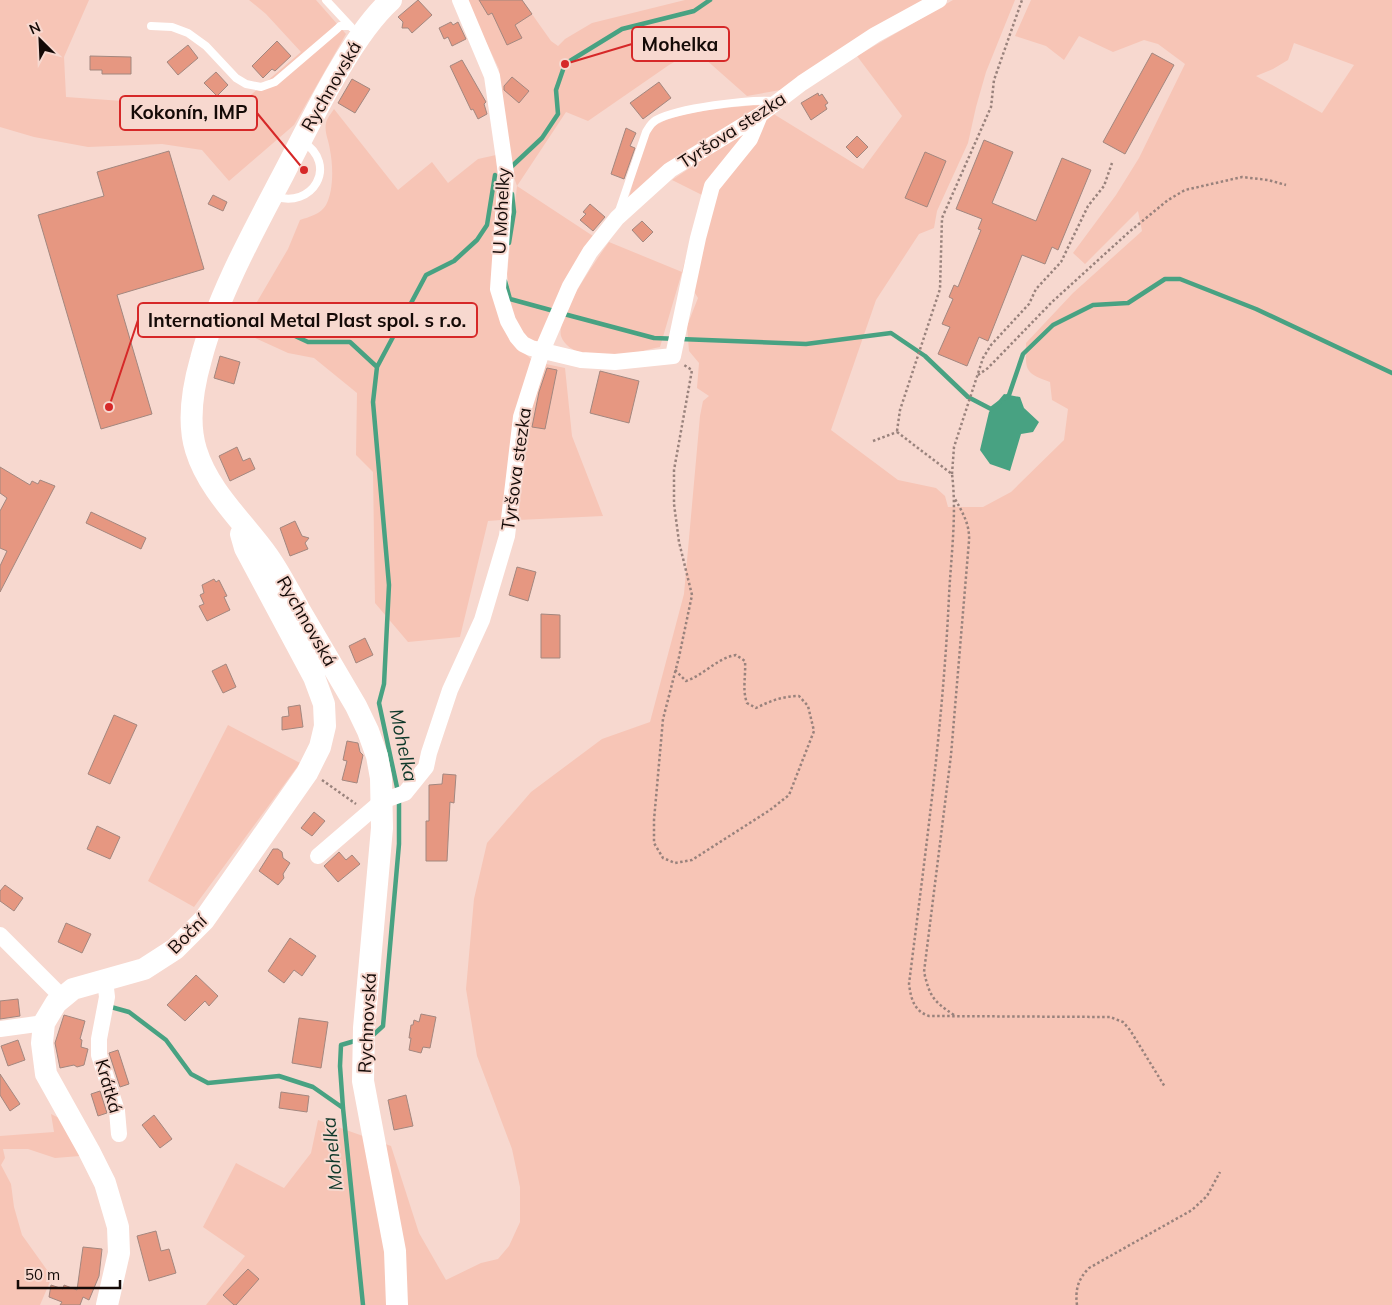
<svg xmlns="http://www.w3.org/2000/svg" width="1392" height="1305" viewBox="0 0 1392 1305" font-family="Mulish,sans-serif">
	<rect width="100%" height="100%" fill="#f7d8cf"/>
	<!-- green -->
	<path fill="#f7c5b6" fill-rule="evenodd" d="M0 0H89L64 57 66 97 165 104 210 118 238 106 301 52 266 14 249 0H316L346 34 294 125 229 181 202 150 162 144 88 147 34 137 0 127Z
		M466 0H522L551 41 558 46 565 39 592 23 685 0H923L786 89 747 96 695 50 669 65 588 121 566 112 517 186 593 236 537 344 522 335 512 312 507 273 517 186 507 157 499 69Z
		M953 0H1015L986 72 976 107 968 143 937 211 934 228 919 234 876 300 831 430 898 480 936 488 945 496 948 507H983L1011 492 1064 440 1068 409 1052 400 1050 382C1023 372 1026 370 1026 343L1073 293 1142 231 1138 211 1085 264 1073 253 1116 195 1139 158 1185 64 1158 44 1144 40 1113 52 1079 36 1064 60 1046 46 1015 36 1031 0H1392V1305H206L245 1256 203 1227 236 1163 284 1188 311 1153 318 1120 391 1146 419 1233 446 1280 481 1263 498 1259 509 1246 520 1222V1187L512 1149 477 1056 466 989 474 899 487 843 531 792 602 739 650 722 684 594 700 416 703 401 709 396 697 388 699 363 689 351 687 326 698 298 682 272 660 347C644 350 627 356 611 357 595 357 567 354 561 336 556 316 597 259 609 242L682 272 702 195 672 180 772 113 863 169 902 116 857 56ZM1294 43 1354 65 1322 113 1256 76 1273 69 1288 60Z
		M765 105 628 202C632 186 644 139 652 129 668 111 741 106 765 105Z
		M334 109 398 190 432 162 448 183 478 159 496 155 499 200 492 276 516 344 531 359 501 520 488 521 460 637 408 642 375 603 373 472 356 455 357 393 314 358 288 353 240 331 288 249 300 220C309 217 321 214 326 205 334 190 333 165 330 150 329 141 324 132 326 123 327 118 331 114 334 109Z
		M541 363 565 368 572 436 603 516 518 520 528 429Z
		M228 725 300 763 194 907 148 881Z
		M51 1114 63 1120 80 1156 55 1158 28 1149H3L5 1158 1 1165 11 1184 14 1207 22 1235 52 1277 40 1305H0V1136L54 1132Z"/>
	<!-- water -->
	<path fill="#48a282" d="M1004 394 1020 397 1024 408 1039 422 1033 432 1021 434 1010 471 990 464 980 450 989 412Z"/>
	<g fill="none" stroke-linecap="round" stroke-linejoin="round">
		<!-- stream -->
		<path stroke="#48a282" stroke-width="4.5" d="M509 169 542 138 558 114 556 90 565 64 622 29 694 11 710 0
			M509 243 514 212 512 194
			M505 281 510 299 554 311
			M564 314 654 338 806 344 891 333 925 356 968 397 991 409 999 403
			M280 329 308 342H350L377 367
			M1005 398 1009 395 1023 354 1053 325 1093 305 1128 303 1165 279H1180L1256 309 1392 373
			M398 792 379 703 384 684 389 585 373 402 377 367 426 275 454 261 477 240 487 225 495 175
			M111 1007 129 1012 166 1040 191 1074 208 1083 279 1076 313 1087 343 1108
			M372 1036 383 1026 399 844V799
			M358 1040 341 1045 340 1066 343 1108 363 1305"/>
	</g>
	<!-- building -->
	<path fill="#e69781" stroke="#a3877f" d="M418 0 432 15 412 33 408 28H402L403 22 398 17Z
		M479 0H522L532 14 515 25 522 38 507 45 492 13 488 15Z
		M451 22 453 25 458 22 466 39 452 46 448 37 444 39 439 28Z
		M277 41 291 56 275 71 272 69 263 78 252 66Z
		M188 45 198 58 178 75 167 62Z
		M1152 53 1174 65 1125 154 1103 142Z
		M90 56 131 57V74H102V70H90Z
		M462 60 486 102 484 104 487 114 478 119 473 109 471 110 450 66Z
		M216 72 228 85 217 96 204 83Z
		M512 77 529 91 519 103 504 90V86Z
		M352 79 370 89 355 113 338 103Z
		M659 82 671 98 643 119 630 103Z
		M818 93 819 96 822 94 828 103 825 105 827 109 811 120 801 103Z
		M626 128 636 133 630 146 635 148 624 179 611 174Z
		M857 136 868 147 857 158 846 147Z
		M984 140 1013 152 992 203 1036 221 1062 158 1091 170 1058 250 1052 247 1045 264 1022 255 988 341 979 337 967 366 938 354 950 327 942 324 953 299 949 297 954 285 958 287 981 230 978 229 982 219 956 209Z
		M169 151 204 269 117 295 152 414 101 429 38 215 104 196 97 172Z
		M925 152 946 161 927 207 905 198Z
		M213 195 227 202 223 211 208 204Z
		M590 204 605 217 593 231 580 220 586 214 583 212Z
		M642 221 653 232 643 242 632 230Z
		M220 356 240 362 234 384 214 378Z
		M547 368 557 370 545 429 532 427 539 392Z
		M600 371 639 381 629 423 590 413Z
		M237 447 243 461 250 458 255 469 230 481 219 456Z
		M0 467 30 485 32 481 38 484 40 480 55 486 0 592V566L7 551 0 548V511L7 498 0 493Z
		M91 512 146 538 141 549 86 523Z
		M295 521 302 536 309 538 305 543 308 549 290 556 280 528Z
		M517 567 536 572 528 601 509 595Z
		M214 579 216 582 219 580 227 596 224 597 230 610 207 621 199 606 204 604 200 595 204 593 202 585Z
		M541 614 560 615V658H541Z
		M365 638 373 655 356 663 349 646Z
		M226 664 236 687 223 693 212 671Z
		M300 705 303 727 282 730V717L289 716 288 707Z
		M114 715 137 725 110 784 88 774Z
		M347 741 358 743 360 752 363 755 357 783 342 780 347 761 343 760Z
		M443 774 456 775 454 803 450 802 447 861H426V821H429V785L442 784Z
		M314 812 325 821 312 836 301 828Z
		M97 826 120 837 110 859 87 849Z
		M273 849H278L282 852 283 858 290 863 283 874 284 878 278 885 259 871Z
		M339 852 346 860 352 855 360 864 338 882 324 866Z
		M5 885 23 898 14 911 0 901V891Z
		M66 923 91 934 82 953 58 942Z
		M290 938 316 956 302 976 294 970 284 983 268 971Z
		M196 975 218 996 209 1006 205 1001 185 1021 167 1005Z
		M18 999 20 1016 0 1019V1001Z
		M421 1014 436 1017 430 1048 423 1047 421 1053 409 1050 411 1038H409L411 1025H413L414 1020 419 1022Z
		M64 1015 85 1021 80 1039 82 1040 81 1047 88 1049 84 1065 77 1067 74 1065 60 1068 55 1043Z
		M299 1018 328 1022 321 1068 292 1063Z
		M18 1040 25 1060 8 1066 1 1046Z
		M118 1050 129 1084 120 1087 109 1053Z
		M0 1074 20 1104 10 1111 0 1095Z
		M100 1091 107 1113 98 1116 91 1094Z
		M281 1092 309 1096 307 1112 279 1108Z
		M406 1095 413 1126 394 1130 388 1100Z
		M154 1115 172 1139 160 1148 142 1125Z
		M156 1231 161 1251 169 1249 176 1273 149 1281 137 1236Z
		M83 1247 102 1249 99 1276 89 1300 83 1297 80 1305H60L62 1302 49 1297 51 1285 63 1289 64 1285 77 1290Z
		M248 1269 259 1279 236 1305H234L223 1295Z"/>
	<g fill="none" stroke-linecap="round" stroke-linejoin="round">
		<!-- path -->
		<path stroke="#99827c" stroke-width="2.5" stroke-dasharray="2.5 2.5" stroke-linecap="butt" d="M978 375 988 368 1052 302 1129 232 1168 200 1185 190 1242 177 1268 180 1286 185
			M897 431 900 410 940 289 942 218 991 107 994 80 1022 0
			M897 432 952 474C957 514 951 556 949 596 943 726 925 855 909 984 911 999 914 1011 929 1016L1110 1017 1123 1022 1130 1030 1165 1087
			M873 441 897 432
			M952 474 954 447 983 358 991 345 1029 304 1036 289 1061 262 1088 206 1104 186 1112 163
			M675 670 686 681C704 675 717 658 736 655L745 661C746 676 742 690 747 703L756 708C770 701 783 696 799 696L808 706 814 731 789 795 770 810 692 860 675 863 663 858 654 843V820L663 719 679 657 692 595 679 542 674 504V470L692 370 684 365
			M322 780 356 804
			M954 1015C933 1001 930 997 924 972L951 755 969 541C970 525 963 513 955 499
			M1077 1305C1075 1290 1078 1279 1089 1268L1192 1210 1207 1196 1220 1172"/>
		<!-- lane -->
		<path stroke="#fff" stroke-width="8" d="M326 0 351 27
			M151 26 172 27 188 33 206 46 236 78 246 84 261 87 275 82 337 29 340 26H348
			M274 196C312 210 340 165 302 141
			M619 211 646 132C649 127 651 123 656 120 678 108 749 99 775 101"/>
		<!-- street -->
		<path stroke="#fff" stroke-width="16" d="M460 0 492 76 506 173 498 289 508 321 517 337 523 344 531 348 581 360 615 362 673 356 698 238 712 186 750 139 760 115
			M318 856 382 801 405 793 426 767 429 753 450 690 482 620 507 536 521 417 542 351 570 286 590 252 617 218 670 170 760 115 802 83 875 35 939 0
			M0 935 62 997
			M105 980 107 997 99 1039V1055L117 1111 119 1134
			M0 1029 44 1023"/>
		<!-- secondary -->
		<path stroke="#fff" stroke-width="22" d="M391 0C370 19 354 44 340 68 319 103 302 139 283 175 253 232 217 297 201 359 193 387 187 421 196 450 209 492 244 522 268 556 280 573 289 591 299 609 318 641 337 674 356 706L368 731 377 756 381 778 382 828 364 1028 363 1081 395 1251 397 1305
			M107 1305 119 1253 118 1227 105 1183 89 1151 46 1074 42 1043 44 1023 56 1003 73 989 144 969 175 949 204 920 307 773 320 747 325 726 324 704 314 677 245 548 241 534"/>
	</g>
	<g text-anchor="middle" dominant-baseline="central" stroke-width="4" stroke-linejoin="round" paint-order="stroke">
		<!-- street labels -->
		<g font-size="18" fill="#140a07" stroke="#f7d8cf">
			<text transform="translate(331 86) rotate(-60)">Rychnovská</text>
			<text transform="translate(732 130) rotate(-33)">Tyršova stezka</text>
			<text transform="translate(501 211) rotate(-87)">U Mohelky</text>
			<text transform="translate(516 469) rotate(-82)">Tyršova stezka</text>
			<text transform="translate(307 621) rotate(60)">Rychnovská</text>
			<text transform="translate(187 934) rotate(-45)">Boční</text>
			<text transform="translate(367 1023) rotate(-87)">Rychnovská</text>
			<text transform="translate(109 1086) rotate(74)">Krátká</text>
		</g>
		<!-- water labels -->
		<g font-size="19" font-style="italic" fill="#0f382a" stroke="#f7d8cf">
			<text transform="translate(404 745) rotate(78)">Mohelka</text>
			<text transform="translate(332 1154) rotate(-96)">Mohelka</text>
		</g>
	</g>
	<!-- callouts -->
	<path fill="none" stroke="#d62828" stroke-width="2" d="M565 64L632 44M304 170L257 113M109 407L138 320"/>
	<g fill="#d62828" stroke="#f7d8cf" stroke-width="2">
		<circle cx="565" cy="64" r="5"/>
		<circle cx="304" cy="170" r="5"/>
		<circle cx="109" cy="407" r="5"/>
	</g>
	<g fill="#f7d8cf" stroke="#d62828" stroke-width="2">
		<rect x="632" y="27" width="97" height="34" rx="5"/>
		<rect x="120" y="96" width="137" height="34" rx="5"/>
		<rect x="138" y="303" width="339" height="34" rx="5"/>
	</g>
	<g font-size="19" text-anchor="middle" font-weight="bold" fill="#140a07">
		<text x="680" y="51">Mohelka</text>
		<text x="189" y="119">Kokonín, IMP</text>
		<text x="307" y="327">International Metal Plast spol. s r.o.</text>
	</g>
	<!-- north arrow -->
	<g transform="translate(40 40) rotate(336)" stroke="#f7d8cf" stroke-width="4" paint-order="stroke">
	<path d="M0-4L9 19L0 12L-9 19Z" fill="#140a07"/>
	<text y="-8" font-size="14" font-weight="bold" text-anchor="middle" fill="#140a07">N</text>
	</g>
	<!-- scale -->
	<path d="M18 1280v8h102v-8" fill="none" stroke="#140a07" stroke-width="2.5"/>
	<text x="25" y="1280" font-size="15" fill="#140a07" stroke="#f7d8cf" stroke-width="4" paint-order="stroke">50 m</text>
</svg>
